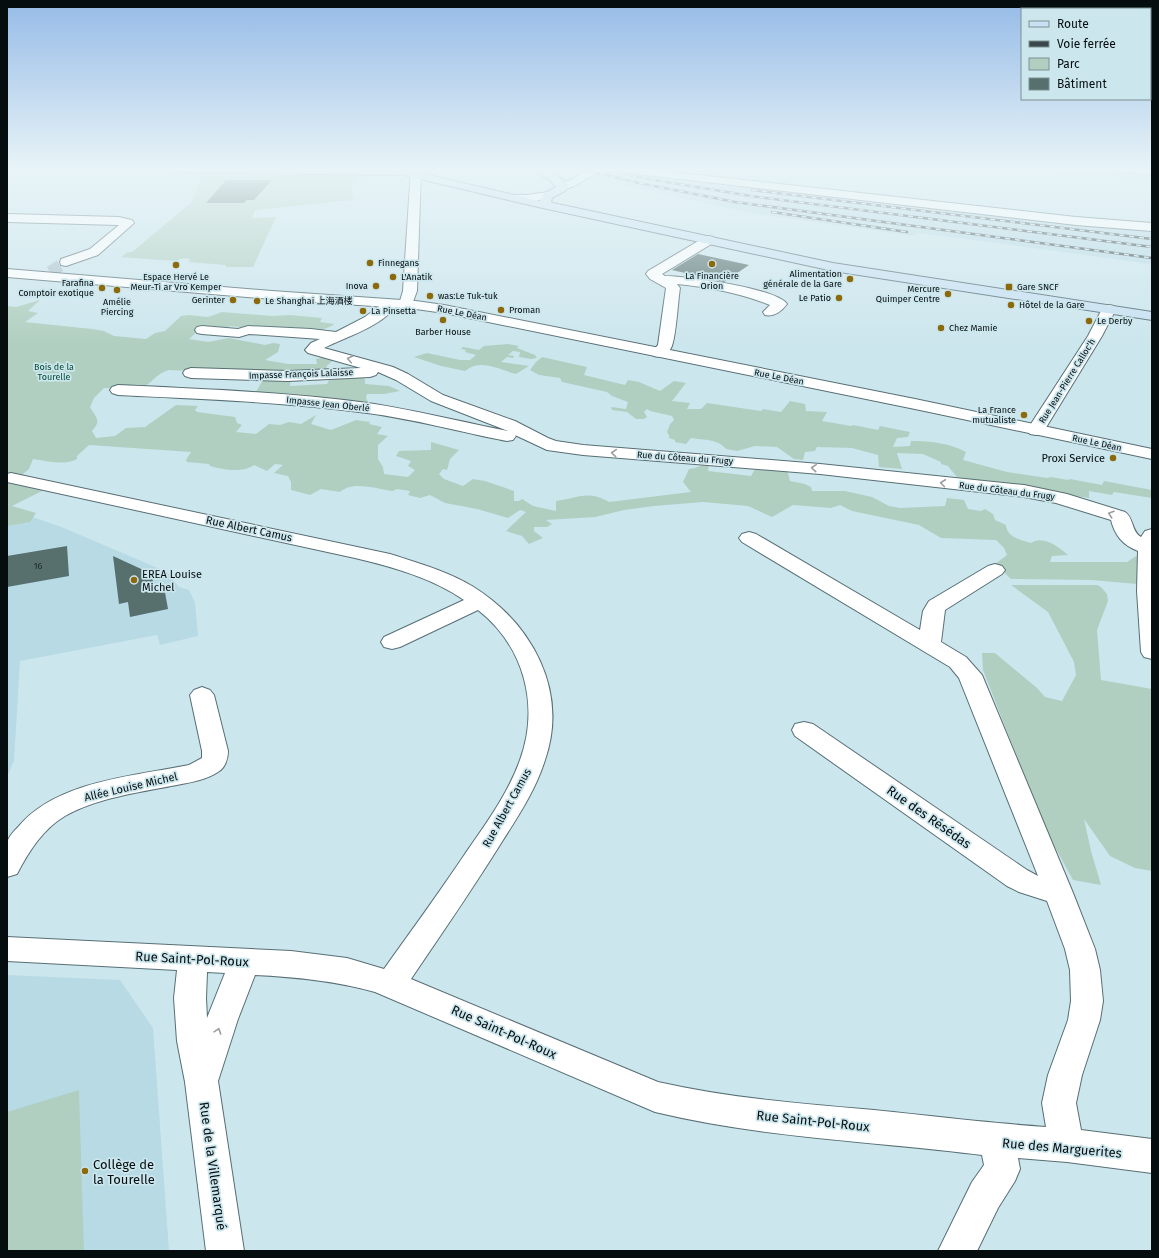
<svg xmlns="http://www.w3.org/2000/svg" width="1159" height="1258" viewBox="0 0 1159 1258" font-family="'Fira Sans','Noto Sans SC',sans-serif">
	<rect width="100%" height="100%" fill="#cce6ed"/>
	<!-- built -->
	<path fill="#b7dae5" d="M593 169 621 170 1152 232V264L951 237 917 233 914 236 752 213 588 178 598 174 586 171Z
		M7 508 64 528 167 572 179 587 189 590 195 603 198 636 160 645 157 635 20 661 14 761 7 777Z
		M7 975 120 980 153 1028 169 1251H7Z"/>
	<!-- green -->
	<path fill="#b0cfc0" d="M203 172 380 174 386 176 357 177 355 184 351 187 353 200 255 210 252 218 276 217 253 267H226V265L188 262 191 260C187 257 180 258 176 261L121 257 128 252H132L192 202Z
		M40 300 28 311 38 313 25 322 92 329 104 331 114 336 146 339 155 333 165 331 181 316 189 315 208 317 222 312 272 316 290 315 322 318 320 322 334 324 333 325C314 338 255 328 230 326L225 330 200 329 189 339 208 342 229 338 265 345 273 343 280 344 278 352 265 360 288 364H317L316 359 326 357 334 359 326 367 331 371 291 375 290 386 327 384 329 380H336L338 376 361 374 365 380V384L389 386 400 391 384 394H367L366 398 368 402 256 392 264 378 253 374 169 370C156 374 155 380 145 386 137 391 114 388 104 388L94 398 90 407C96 418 102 420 92 431L96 438 115 436 126 428 145 427 176 405 198 406 195 410 197 412 235 417 237 423 242 425 236 432 256 434 269 424 280 425 289 422 301 424 316 415 311 424 331 430 356 420 370 422 369 424 382 427 377 434 388 436 378 445V459L383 467 384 474 408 477 415 470 408 466 411 461 396 456 399 451 431 450V442L459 450 450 459 447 470 443 469 439 474 444 479 463 486 473 479 485 481 514 491V501H519L522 499 533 506 556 511V501C579 498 588 490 609 502L691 492 683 482 689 469C697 468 701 465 709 464L708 471 751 476 756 467 787 469 790 481 805 484 811 487 812 491H845L872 497 889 506 900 508 945 506 947 498 964 500 968 509 981 511 985 509 993 514 995 520 1006 525C1007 537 1020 540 1031 543 1044 535 1058 547 1068 555L1052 556 1050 562H1127L1136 556 1152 561 1137 584 1092 580 1011 579 995 564 1007 555 1004 548 996 540 941 538 919 525 852 511 840 505 831 508 793 505 772 517 748 506 703 502 654 506 624 510 595 517 546 520 552 524 547 527H534V531L543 538 529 544 522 536 506 531 526 512 520 510 508 518 477 509 445 503 430 495 420 498 408 495 410 491 397 489 393 491C377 489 353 480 340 492L321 489 310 495 291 490V482L288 476 274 473 283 465 275 464 267 471 254 465C243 473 223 470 210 466L209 464 187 462 186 460 191 452 89 445 77 456V459C64 466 47 461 33 459L29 469 17 479 46 489 12 506 36 513 30 522 7 526V306L16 307Z
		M508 344 519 346 517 348 535 355 537 358 531 359 519 357 520 352 513 351 508 355 514 356 513 358 507 357 501 362 529 366 516 374C499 370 481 358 465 371L441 366 414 357 427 353 460 360H470L476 355 465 352 466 350 461 349 463 347 479 350 484 346Z
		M542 357 587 367 584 375 625 385 628 380 639 382 660 391 674 381 686 383 672 401 690 403 687 409H701L707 403 761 411 763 409 781 412 790 401 805 404 806 411 827 412 822 421 851 426 853 425 878 430 880 426 910 432 908 437 897 438 893 447 910 446 911 441C929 441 950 443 966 452L963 460 1007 472 1047 478 1051 477 1068 480 1070 479 1102 485 1104 481 1152 490V498L1114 492 1112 495 1089 491V498L970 480 957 477 948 466 941 464V462L923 454 897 453 902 469 879 467 878 455 852 448 817 447 815 451 805 452 803 460 794 459 777 447 755 446 737 451 726 449C718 439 704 440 691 438L686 444 675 442V440L669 438V435L667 432 670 424 674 420 672 416 650 411 647 409 644 412 647 417 644 419H636L627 412 612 410 611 407 626 409 628 402 612 396 607 392 562 382 560 378 539 375 530 370 536 362Z
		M1011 585H1097L1101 587 1107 594 1108 601 1097 630 1101 680 1152 689V871L1135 868 1110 856 1084 819 1091 851 1101 885 1073 880 1044 827 983 670 982 653H995L1037 688 1045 697 1062 701 1076 675 1074 662 1048 612Z
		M79 1090 84 1251H7V1112Z"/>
	<!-- water -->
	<path fill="#bbc6e6" d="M988 169H1094L1152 173V179L1065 175Z"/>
	<!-- building -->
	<path fill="#57706e" d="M226 180H272L254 200H247L244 203H206Z
		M698 254 749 265 724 282 672 270Z
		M67 546 69 576 7 587V556Z
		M113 556 152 574 154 589 164 587 168 609 130 617 128 602 119 604Z"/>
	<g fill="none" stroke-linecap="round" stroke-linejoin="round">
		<!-- minor-tunnel -->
		<path stroke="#aec5cc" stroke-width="12" stroke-dasharray="12 6" stroke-linecap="butt" d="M50 272 66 262"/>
		<defs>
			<path id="minor" d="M411 169H421L417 291 411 307 406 308 401 307 399 304 403 291Z
				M597 169H613L612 171C605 173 596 174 589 177 580 182 571 191 559 188L557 186 559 184 573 179 581 173Z
				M615 169H644L1076 217 1152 223V231L1076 225 620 172Z
				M1114 169H1152V174L1119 172Z
				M7 214 119 217 132 220 134 223 98 255 66 266 61 265 60 262 61 259 90 249 119 225 7 222Z
				M709 236 713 237 715 240 713 243 662 274 665 276C685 276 776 288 787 304 782 311 774 317 765 315L763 312 770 305C740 293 709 287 677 284L680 288C678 299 676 340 671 348 667 355 662 358 654 356L651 353 658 345 666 288 650 279 646 274 648 271 705 237Z
				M391 300 396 301 398 304C383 326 346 337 324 348L393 367 408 374 443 395 515 421 548 438 556 441 583 445 820 464 1024 485 1067 494 1125 512C1134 518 1131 531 1141 537L1145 531 1152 529V659L1144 657 1141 652 1137 591 1138 551C1123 545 1115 536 1111 520L1056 503 1024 497 820 474 583 455 547 450 515 435 516 436 513 440 507 441C460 432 414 419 367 413 284 402 201 399 118 395L112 393 110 390 112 387 118 385C201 389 285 392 368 403 415 410 461 422 508 431L431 401 396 380 378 372 376 375 370 377 288 381 191 378 185 376 183 373 185 370 191 368 288 371 361 368 308 353 305 350 311 343 320 339 249 334 239 337 202 334 197 333 195 330 197 327 202 326 238 329 248 326 311 329 336 332 365 317 386 301Z
				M1109 305 1114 306 1116 309 1102 336 1042 434 1036 435 1030 434 1027 430 1088 336 1102 309 1104 306Z
				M11 473 390 554C418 563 447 571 472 586 532 623 569 691 545 760 536 789 519 815 503 840 474 887 442 933 411 979L658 1082C729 1098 801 1104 874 1110 932 1116 989 1123 1046 1127L1042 1103 1048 1075 1068 1020 1071 1001 1070 970 1065 949 1047 901 1019 892 1007 886 795 736 792 730 795 724 804 722 813 724 1027 870 1038 876 959 678 950 667 742 542 739 538 742 534 749 532 756 534 920 630 923 611 929 601 988 566 995 564 1002 566 1005 570 1002 574 945 610 941 642 966 657 982 675 1073 893 1095 949 1100 970 1103 1001 1100 1020 1082 1075 1076 1103 1081 1130 1152 1139V1173L1067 1162 1018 1158 1020 1169 1015 1181 998 1208 977 1251H938L972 1182 984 1165 982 1155C873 1141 762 1138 655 1112L375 992C336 981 296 977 255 975L238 1019 218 1081 244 1251H206L185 1082 177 1041 174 998 177 970 7 961V937L291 951 347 958 384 969C411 931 439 893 465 854 485 825 508 794 520 760 540 705 524 646 478 610L400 647 392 649 384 647 381 642 384 637 464 600C432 578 393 567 355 558L7 482V474ZM207 972 225 973 207 1018 206 998Z
				M202 687 210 690 214 695 228 751C228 759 225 768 218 772 205 781 186 783 171 786 136 793 97 798 65 816 43 829 29 851 17 874L7 877C7 866 5 853 7 843 8 837 15 830 19 826 57 781 134 776 189 765L202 758V751L190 695 194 690Z"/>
			<path id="tertiary" d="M548 192 552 193 554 195 552 197C538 201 522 203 508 199L506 197 508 195H527Z
				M7 269 272 291 416 301 444 305 915 399 1152 449V459L915 409 444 313 416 309 272 299 7 277Z"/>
			<path id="secondary" d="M159 169H403L540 201 543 194 556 187 549 179 532 171 531 169C546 167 559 175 569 186L565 191 552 198 551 202 553 203 833 263 1152 312V320L833 271 538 207 403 175 164 172Z"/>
		</defs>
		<!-- minor casing -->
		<use href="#minor" stroke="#576e75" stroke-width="2"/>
		<!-- tertiary casing -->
		<use href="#tertiary" stroke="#576e75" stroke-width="2"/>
		<!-- secondary casing -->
		<use href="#secondary" stroke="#576e75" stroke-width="2"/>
		<!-- minor -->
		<use href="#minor" fill="#fff" fill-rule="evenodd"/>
		<!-- tertiary -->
		<use href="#tertiary" fill="#fff" fill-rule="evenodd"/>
		<!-- secondary -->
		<use href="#secondary" fill="#c8e1f3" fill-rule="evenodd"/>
		<defs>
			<path id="rail" d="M581 169 639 183 735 202 1152 258
				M631 176 751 196 1152 247
				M752 190 1152 239
				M772 212 907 232"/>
		</defs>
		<!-- rail casing -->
		<use href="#rail" stroke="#3b484b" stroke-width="2.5"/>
		<!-- rail -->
		<use href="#rail" stroke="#cce6ed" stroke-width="1.5" stroke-dasharray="5" stroke-linecap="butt"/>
	</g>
	<!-- one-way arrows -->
	<defs><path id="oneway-chevron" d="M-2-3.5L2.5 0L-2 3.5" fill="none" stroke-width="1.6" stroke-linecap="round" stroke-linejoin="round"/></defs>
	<g stroke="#9b9e9f">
		<use href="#oneway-chevron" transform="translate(350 359) rotate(-168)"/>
		<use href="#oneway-chevron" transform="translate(614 453) rotate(-175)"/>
		<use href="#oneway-chevron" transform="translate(814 468) rotate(-175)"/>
		<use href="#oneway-chevron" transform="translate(943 483) rotate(-173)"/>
		<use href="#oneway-chevron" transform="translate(1111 514) rotate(-161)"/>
		<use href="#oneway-chevron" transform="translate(218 1031) rotate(-72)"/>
	</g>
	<!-- sky -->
	<linearGradient id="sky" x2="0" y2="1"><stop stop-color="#96bbe7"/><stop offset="0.49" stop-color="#e8f4f7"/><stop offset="1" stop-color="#e8f4f7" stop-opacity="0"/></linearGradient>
	<rect width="1159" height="345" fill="url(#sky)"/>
	<!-- markers -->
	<g fill="#8c6a0b" stroke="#cce6ed" stroke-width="1.5">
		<circle cx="370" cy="263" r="4"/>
		<circle cx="712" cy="264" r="4"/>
		<circle cx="176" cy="265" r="4"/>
		<circle cx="393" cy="277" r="4"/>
		<circle cx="850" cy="279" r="4"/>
		<circle cx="376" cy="286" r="4"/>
		<rect x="1005" y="283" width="8" height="8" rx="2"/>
		<circle cx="102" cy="288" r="4"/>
		<circle cx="117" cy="290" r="4"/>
		<circle cx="948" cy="294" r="4"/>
		<circle cx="430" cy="296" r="4"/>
		<circle cx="839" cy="298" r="4"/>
		<circle cx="233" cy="300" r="4"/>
		<circle cx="257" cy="301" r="4"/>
		<circle cx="1011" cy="305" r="4"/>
		<circle cx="501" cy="310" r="4"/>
		<circle cx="363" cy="311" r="4"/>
		<circle cx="443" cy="320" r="4"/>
		<circle cx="1089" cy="321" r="4"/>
		<circle cx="941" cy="328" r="4"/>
		<circle cx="1024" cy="415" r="4"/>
		<circle cx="1113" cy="458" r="4"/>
		<circle cx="134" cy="580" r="4"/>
		<circle cx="85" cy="1171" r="4"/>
	</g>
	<g text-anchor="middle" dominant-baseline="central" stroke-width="3.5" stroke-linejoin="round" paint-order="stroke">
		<!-- far-poi labels -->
		<g font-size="9" fill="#050d0f" stroke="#cce6ed" text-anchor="start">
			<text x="378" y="263">Finnegans</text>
			<text x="842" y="274" text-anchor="end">Alimentation<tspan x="842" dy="10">générale de la Gare</tspan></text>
			<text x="712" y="276" text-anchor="middle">La Financière<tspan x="712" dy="10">Orion</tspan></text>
			<text x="176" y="277" text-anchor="middle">Espace Hervé Le<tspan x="176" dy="10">Meur-Ti ar Vro Kemper</tspan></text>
			<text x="401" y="277">L'Anatik</text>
			<text x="94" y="283" text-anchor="end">Farafina<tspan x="94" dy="10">Comptoir exotique</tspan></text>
			<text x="368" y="286" text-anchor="end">Inova</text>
			<text x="1017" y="287">Gare SNCF</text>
			<text x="940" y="289" text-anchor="end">Mercure<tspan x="940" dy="10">Quimper Centre</tspan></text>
			<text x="438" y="296">was:Le Tuk-tuk</text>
			<text x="831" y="298" text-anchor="end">Le Patio</text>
			<text x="225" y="300" text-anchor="end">Gerinter</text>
			<text x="265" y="301">Le Shanghai 上海酒楼</text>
			<text x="117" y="302" text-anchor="middle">Amélie<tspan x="117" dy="10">Piercing</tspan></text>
			<text x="1019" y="305">Hôtel de la Gare</text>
			<text x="509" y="310">Proman</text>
			<text x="371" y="311">La Pinsetta</text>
			<text x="1097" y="321">Le Derby</text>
			<text x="949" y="328">Chez Mamie</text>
			<text x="443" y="332" text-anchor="middle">Barber House</text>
			<text x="1016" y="410" text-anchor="end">La France<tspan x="1016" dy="10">mutualiste</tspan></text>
		</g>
		<!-- far-street labels -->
		<g font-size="9" fill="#050d0f" stroke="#cce6ed">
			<text transform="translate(462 313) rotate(11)">Rue Le Déan</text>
			<text transform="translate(301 374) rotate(-2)">Impasse François Lalaisse</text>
			<text transform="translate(779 377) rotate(11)">Rue Le Déan</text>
			<text transform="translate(1067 381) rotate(-58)">Rue Jean-Pierre Calloc'h</text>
			<text transform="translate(328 404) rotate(6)">Impasse Jean Oberlé</text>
			<text transform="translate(1097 443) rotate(12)">Rue Le Déan</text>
			<text transform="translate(685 458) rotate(4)">Rue du Côteau du Frugy</text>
			<text transform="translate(1007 491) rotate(7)">Rue du Côteau du Frugy</text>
		</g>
		<!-- far-park labels -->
		<g font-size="9" fill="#054d37" stroke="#cce6ed">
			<text x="54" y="367">Bois de la<tspan x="54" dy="10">Tourelle</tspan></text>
		</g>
		<!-- number labels -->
		<g font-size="9" fill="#1a2627">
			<text x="38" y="566">16</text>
		</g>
		<!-- poi labels -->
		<g font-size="11" fill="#050d0f" stroke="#cce6ed" text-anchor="end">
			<text x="1105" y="458">Proxi Service</text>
			<text x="142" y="574" text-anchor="start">EREA Louise<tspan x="142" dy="13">Michel</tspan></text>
		</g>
		<!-- street labels -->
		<g font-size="11" fill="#050d0f" stroke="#cce6ed">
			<text transform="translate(249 529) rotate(12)">Rue Albert Camus</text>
			<text transform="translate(131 787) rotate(-13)">Allée Louise Michel</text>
			<text transform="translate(507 808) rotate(-61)">Rue Albert Camus</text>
		</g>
		<!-- near-street labels -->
		<g font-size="13" fill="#050d0f" stroke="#cce6ed">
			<text transform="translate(929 817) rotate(35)">Rue des Résédas</text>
			<text transform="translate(192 959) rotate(3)">Rue Saint-Pol-Roux</text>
			<text transform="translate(504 1032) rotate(24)">Rue Saint-Pol-Roux</text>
			<text transform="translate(813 1121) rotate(6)">Rue Saint-Pol-Roux</text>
			<text transform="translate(1062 1148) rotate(5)">Rue des Marguerites</text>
			<text transform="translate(213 1166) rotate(82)">Rue de la Villemarqué</text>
		</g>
		<!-- near-poi labels -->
		<g font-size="13" fill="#050d0f" stroke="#cce6ed" text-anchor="start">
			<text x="93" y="1164">Collège de<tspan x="93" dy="15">la Tourelle</tspan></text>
		</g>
	</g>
	<!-- border -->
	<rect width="1159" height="1258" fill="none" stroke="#050d0f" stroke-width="16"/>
	<!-- legend -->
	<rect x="1021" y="8" width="130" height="92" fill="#cce6ed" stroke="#7c8f94"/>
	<rect x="1029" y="21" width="20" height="6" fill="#c8e1f3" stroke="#7c8f94"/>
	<text x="1057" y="28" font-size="12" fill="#050d0f">Route</text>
	<rect x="1029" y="41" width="20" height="6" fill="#3b484b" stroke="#7c8f94"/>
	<text x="1057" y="48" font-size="12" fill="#050d0f">Voie ferrée</text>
	<rect x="1029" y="58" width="20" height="12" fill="#b0cfc0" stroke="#7c8f94"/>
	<text x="1057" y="68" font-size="12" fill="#050d0f">Parc</text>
	<rect x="1029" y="78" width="20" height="12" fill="#57706e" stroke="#7c8f94"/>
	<text x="1057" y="88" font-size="12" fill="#050d0f">Bâtiment</text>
</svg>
